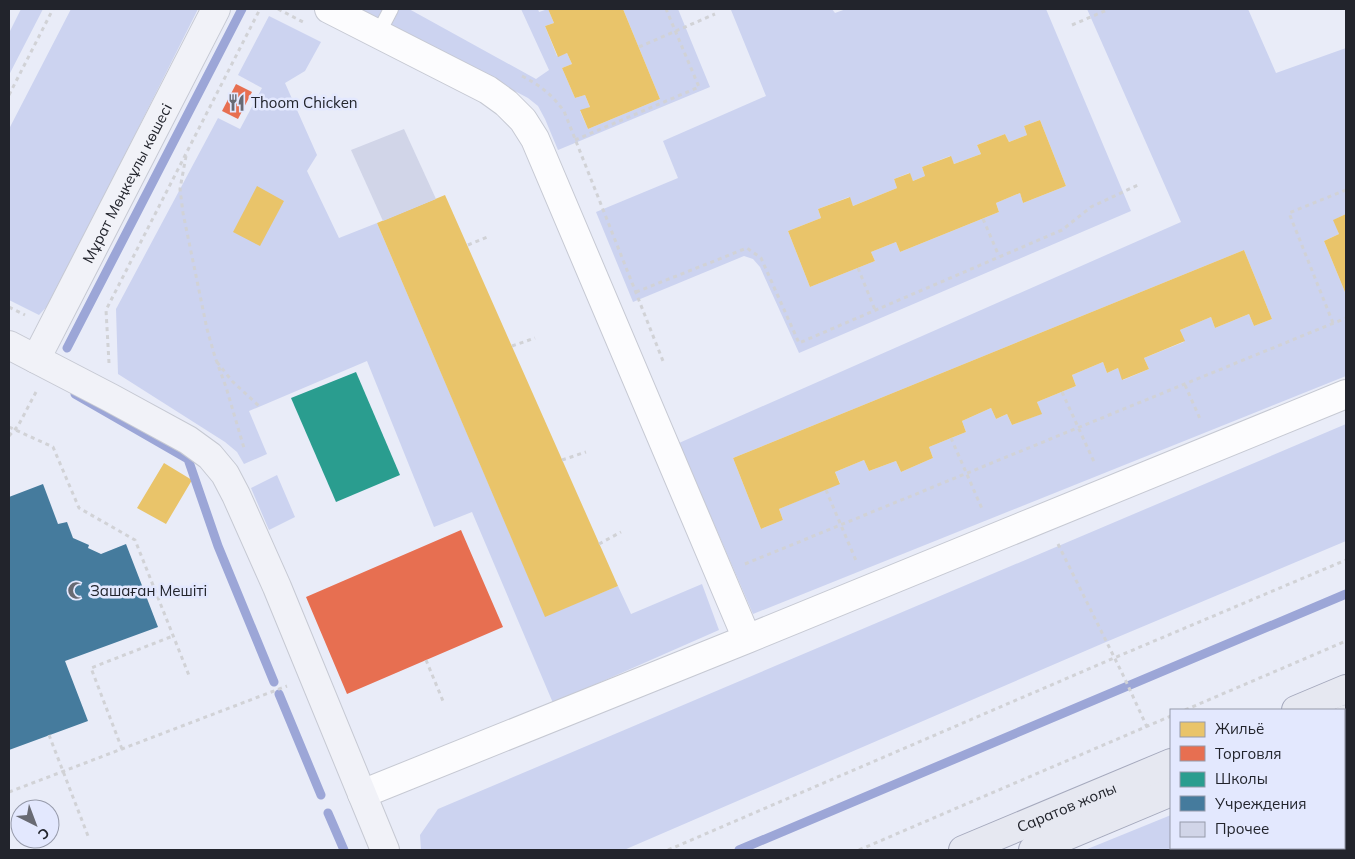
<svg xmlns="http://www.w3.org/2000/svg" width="1355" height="859" viewBox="0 0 1355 859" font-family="Mulish,sans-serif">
	<rect width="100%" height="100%" fill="#e9ecf8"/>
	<!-- green -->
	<path fill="#ccd3f0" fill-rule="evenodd" d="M21 9H43L9 75V33Z
		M71 9H198L51 302 39 315 9 300V129Z
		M360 9H409L536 79 549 70 521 9H538L539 12 548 9 554 23 545 26 557 56 567 53 572 64 562 68 575 98 585 95 590 107 580 111 588 129 660 99 623 9H678L710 87 558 150 545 119 538 106 528 98Z
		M734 9H832L835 13 846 9H1046L1131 211 799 353 760 267 753 259 744 256 633 302 596 212 678 178 663 141 766 96 731 10ZM1040 120 1066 186 1023 203 1020 193 996 203 999 212 900 252 896 242 871 252 875 261 810 287 788 231 821 218 818 209 849 197 853 206 897 188 894 179 909 173 913 181 925 176 922 167 950 156 954 164 981 154 977 145 1005 134 1009 142 1027 135 1024 126Z
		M1087 9H1248L1276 73 1346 48V214L1334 220 1339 234 1324 241 1345 292 1346 291V376L753 614 679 443 1181 222ZM1244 250 1272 319 1254 326 1249 314 1215 328 1211 317 1180 330 1184 342 1144 358 1149 369 1123 380 1118 368 1107 373 1103 362 1072 375 1076 386 1037 402 1041 414 1012 425 1007 414 996 419 991 408 962 421 966 432 929 447 933 458 901 472 896 461 869 471 864 460 835 472 840 483 779 509 783 520 761 529 733 458Z
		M269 16 321 42 305 71 285 83 317 155 307 171 339 238 377 223 545 616 618 586 631 614 702 584 719 630 553 703 472 512 434 527 367 361 249 411 267 454 244 464 237 452 225 442 118 374 116 309 218 118 240 129 262 88 238 75Z
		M1346 424V541L1106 642 624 850H421L420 835 438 809Z
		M277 475 295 517 269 530 251 488Z
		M1346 742V850H1085L1171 815V848H1344V743Z"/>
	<!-- homes -->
	<path fill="#e9c46a" d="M548 9H623L660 99 588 129 580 110 590 107 585 95 575 98 562 68 572 64 567 53 558 57 545 26 554 23Z
		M1040 120 1066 186 1023 203 1020 193 996 203 999 212 900 252 896 242 871 252 875 261 810 287 788 231 821 218 818 209 850 197 853 206 897 188 894 179 910 173 913 181 925 176 922 167 951 156 954 164 981 154 977 145 1005 134 1009 142 1027 135 1024 126Z
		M257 186 284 201 260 246 233 232Z
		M445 195 618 586 545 617 377 223Z
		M1346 214V291L1345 292 1324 241 1339 234 1333 220Z
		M1244 250 1272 319 1254 326 1249 314 1215 328 1211 317 1180 330 1185 341 1144 358 1149 369 1122 380 1118 368 1107 373 1103 362 1072 375 1076 386 1037 402 1042 414 1012 425 1007 414 996 419 991 408 962 421 966 432 929 447 933 458 901 472 896 461 869 471 864 460 835 472 840 484 779 509 783 520 761 529 733 458Z
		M164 463 192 480 166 524 137 508Z"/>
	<!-- shops -->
	<path fill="#e76f51" d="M236 84 252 92 238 119 222 111Z
		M461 530 503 627 347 694 306 597Z"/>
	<!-- schools -->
	<path fill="#2a9d8f" d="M356 372 400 475 336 502 291 398Z"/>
	<!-- public -->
	<path fill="#457b9d" d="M43 484 58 524 67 522 73 538 89 545 88 548 101 554 126 544 158 627 65 661 88 721 9 750V497Z"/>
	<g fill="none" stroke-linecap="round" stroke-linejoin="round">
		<!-- stream -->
		<path stroke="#9ca6d7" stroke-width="9" d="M67 348 242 9
			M75 394 188 459 218 546 274 682
			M279 694 321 795
			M328 813 344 850
			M739 850 1346 594"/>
	</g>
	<!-- building -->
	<path fill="#d1d5e8" d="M404 129 436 199 383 221 351 150Z"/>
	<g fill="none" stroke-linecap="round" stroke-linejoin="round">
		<defs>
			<path id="service" d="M378 34 391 9"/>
			<path id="minor" d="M329 9 488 90 506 103 523 120 535 139 747 639
				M362 794 747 639 1346 394"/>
			<g id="secondary">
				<path d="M9 345 111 398 188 440 210 456 225 474 236 495 277 587 385 850"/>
				<path id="s1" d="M36 359 216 9"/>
			</g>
			<g id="primary">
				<path d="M1296 710 1346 689"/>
				<path d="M1344 720 1346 719"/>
				<path id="s2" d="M963 850 1171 763"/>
				<path d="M1033 850 1171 792"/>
			</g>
		</defs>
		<!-- service casing -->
		<use href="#service" stroke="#c6c9d3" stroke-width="16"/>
		<!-- minor casing -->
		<use href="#minor" stroke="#c6c9d3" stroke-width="30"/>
		<!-- secondary casing -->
		<use href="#secondary" stroke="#c6c9d3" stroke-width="30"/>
		<!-- primary casing -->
		<use href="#primary" stroke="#a5a9bd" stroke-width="30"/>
		<!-- path -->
		<path stroke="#d1d2d6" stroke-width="3" stroke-dasharray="4 4" stroke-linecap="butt" d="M278 9 303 22
			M1072 25 1107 10 1106 9
			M639 47 715 14
			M522 76C541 86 551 94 564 111L663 361
			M9 95 53 9
			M575 140 699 87 666 9
			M186 156 180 189 183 213 207 329 215 357 226 387 244 448
			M983 219 999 256
			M468 245 490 236
			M858 268 875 310
			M636 292 747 248 761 258 799 343 1062 230 1091 207 1140 184
			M9 307 25 315
			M1333 323 1289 213 1346 190
			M512 346 535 338
			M217 362 232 381 259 406
			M109 363 106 310 260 9
			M1185 385 1201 421
			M1062 392 1095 464
			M9 427 53 447 79 508 135 540 190 678
			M9 436 18 426 36 392
			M951 438 983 511
			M562 460 586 452
			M826 490 857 563
			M599 544 621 532
			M1058 544 1124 677 1147 727
			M745 564 1346 318
			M426 660 443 701
			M1185 710 1346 641
			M49 735 88 836
			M122 749 91 668 173 636
			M9 792 287 686
			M668 850 1114 658 1346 560
			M859 850 1171 716"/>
		<!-- service -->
		<use href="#service" stroke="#fcfcfe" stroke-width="14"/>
		<!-- minor -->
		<use href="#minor" stroke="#fcfcfe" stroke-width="28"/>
		<!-- secondary -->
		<use href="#secondary" stroke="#f1f2f8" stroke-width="28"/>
		<!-- primary -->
		<use href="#primary" stroke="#e6e8f1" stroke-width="28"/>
	</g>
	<!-- icons -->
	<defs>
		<symbol id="restaurant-bare" viewBox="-9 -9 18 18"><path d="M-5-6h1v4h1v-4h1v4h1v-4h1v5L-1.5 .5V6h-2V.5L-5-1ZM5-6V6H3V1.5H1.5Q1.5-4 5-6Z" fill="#686a73" stroke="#e3e8fe" stroke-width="2.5" paint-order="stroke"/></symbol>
		<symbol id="mosque-bare" viewBox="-9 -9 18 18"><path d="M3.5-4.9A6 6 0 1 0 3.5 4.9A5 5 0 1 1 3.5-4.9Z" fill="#686a73" stroke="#e3e8fe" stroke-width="2.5" paint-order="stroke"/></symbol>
	</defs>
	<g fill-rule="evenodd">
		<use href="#restaurant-bare" x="224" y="90" width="25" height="25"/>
		<use href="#mosque-bare" x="64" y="578" width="25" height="25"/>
	</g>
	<g text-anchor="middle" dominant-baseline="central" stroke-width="5" stroke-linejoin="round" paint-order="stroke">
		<!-- poi labels -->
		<g font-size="15" fill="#22242c" stroke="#e3e8fe" text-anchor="start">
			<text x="251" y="102">Thoom Chicken</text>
			<text x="90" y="590">Зашаған Мешіті</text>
		</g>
		<!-- street labels -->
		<g font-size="15" fill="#22242c" stroke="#e3e8fe">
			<text stroke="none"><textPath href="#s1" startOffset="198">Мұрат Мөңкеұлы көшесі</textPath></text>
			<text stroke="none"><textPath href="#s2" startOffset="112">Саратов жолы</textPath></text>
		</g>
	</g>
	<!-- border -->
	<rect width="1355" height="859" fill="none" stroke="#22242c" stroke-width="20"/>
	<!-- legend -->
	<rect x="1170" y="709" width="175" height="140" fill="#e3e8fe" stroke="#969aaa"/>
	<rect x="1180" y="722" width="25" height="15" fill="#e9c46a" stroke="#969aaa"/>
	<text x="1215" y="734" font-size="15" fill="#22242c">Жильё</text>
	<rect x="1180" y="746" width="25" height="15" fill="#e76f51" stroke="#969aaa"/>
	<text x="1215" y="759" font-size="15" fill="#22242c">Торговля</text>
	<rect x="1180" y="772" width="25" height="15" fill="#2a9d8f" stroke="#969aaa"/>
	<text x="1215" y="784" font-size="15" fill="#22242c">Школы</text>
	<rect x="1180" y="796" width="25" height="15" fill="#457b9d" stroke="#969aaa"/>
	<text x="1215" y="809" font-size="15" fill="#22242c">Учреждения</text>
	<rect x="1180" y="822" width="25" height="15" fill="#d1d5e8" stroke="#969aaa"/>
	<text x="1215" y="834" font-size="15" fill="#22242c">Прочее</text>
	<!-- north arrow -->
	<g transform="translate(35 824) rotate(138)"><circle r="24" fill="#e3e8fe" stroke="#969aaa"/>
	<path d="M0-4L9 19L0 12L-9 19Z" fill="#686a73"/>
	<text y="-8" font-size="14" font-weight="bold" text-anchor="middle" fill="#22242c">С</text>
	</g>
</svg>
